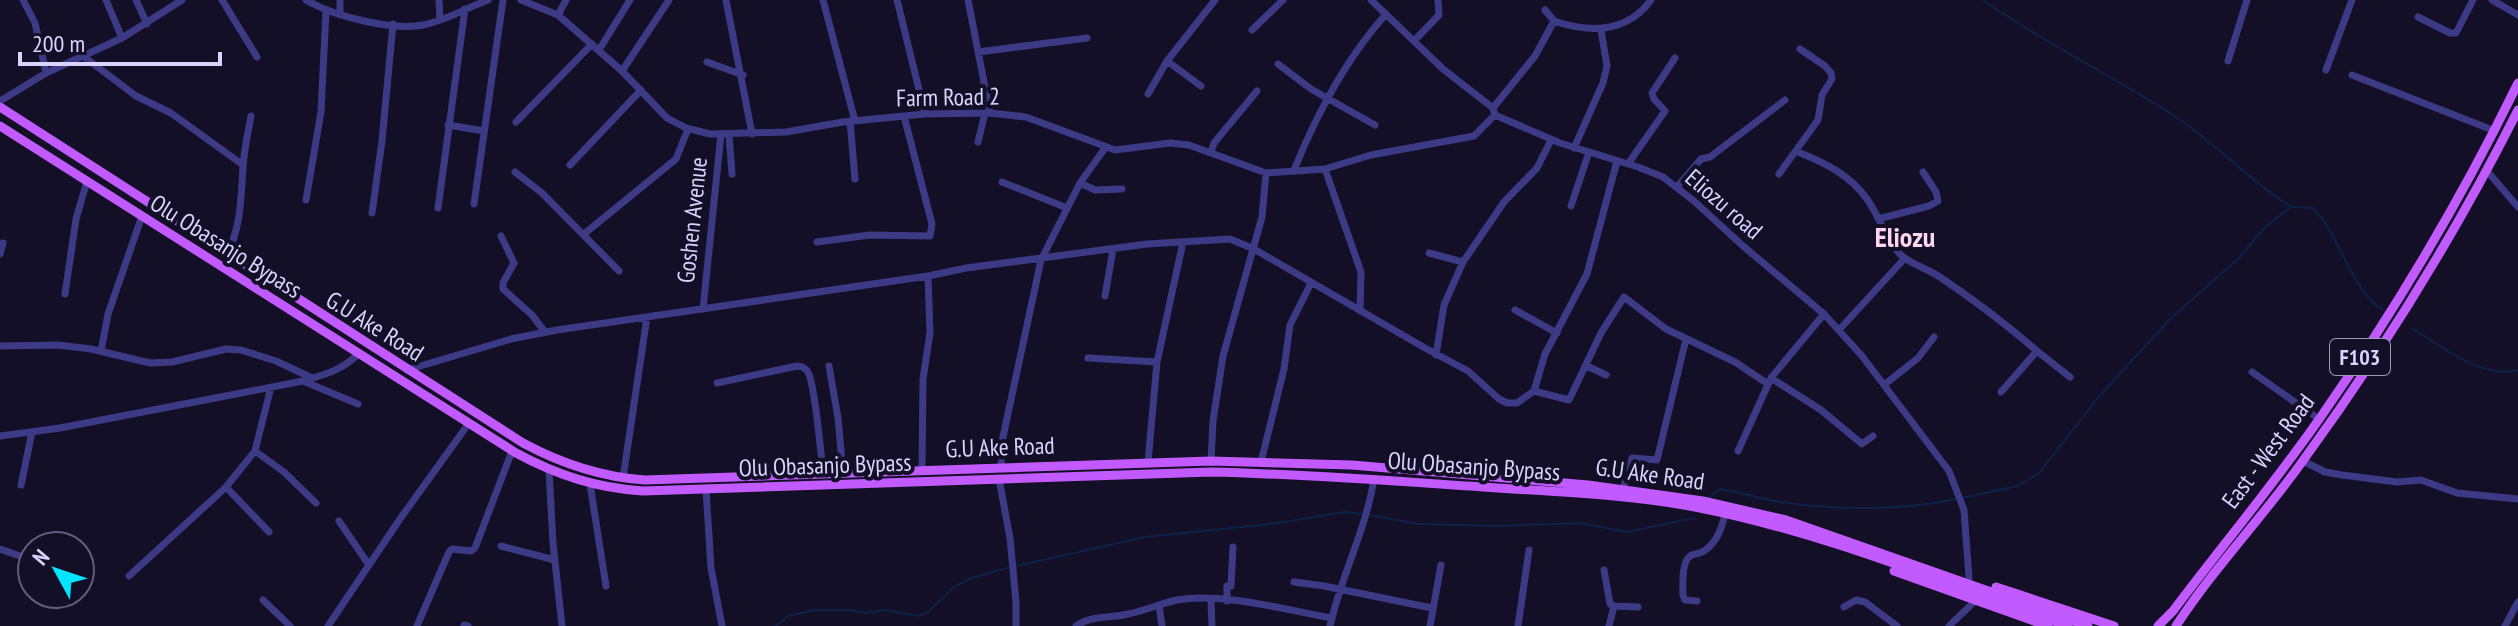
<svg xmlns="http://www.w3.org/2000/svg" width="2518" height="626" viewBox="0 0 2518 626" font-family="'PT Sans Narrow',sans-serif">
	<rect width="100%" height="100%" fill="#130f26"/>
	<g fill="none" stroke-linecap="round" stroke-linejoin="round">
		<!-- stream -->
		<path stroke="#0c2248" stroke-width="2" d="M1983 0C2044 43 2111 75 2173 115 2215 142 2248 180 2290 206
			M2413 329C2442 346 2482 380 2518 370
			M1708 498 1720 489C1740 492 1760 499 1781 502 1835 510 1902 511 1955 499
			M1962 498 2018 486 2039 473 2096 400 2170 319 2239 258 2266 226 2291 207 2313 208C2342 238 2348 285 2382 310
			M1370 515 1418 524 1497 526 1580 523 1627 532 1694 518
			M1016 566 1145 537 1270 524 1345 512 1364 514
			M776 626 788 616 815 610H850L866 613 885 610 918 616 928 612 954 587 969 579 1010 567"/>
		<!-- minor -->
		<path stroke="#3d3a85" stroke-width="7" d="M23 0 35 23 46 73
			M106 0 122 38
			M136 0 147 24
			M222 0 257 57
			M306 0C333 16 392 31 423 25 445 21 466 8 488 0
			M439 0 440 20
			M521 0 558 15 622 71 667 118 686 128 710 134 786 132 843 122 925 114 990 113 1026 117 1115 150 1170 143 1189 145 1266 173 1325 169 1371 155 1474 136 1495 115
			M726 0 752 134
			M823 0 855 121
			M897 0 925 114
			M968 0 990 113
			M1371 0 1443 69 1493 108 1495 115 1560 143 1638 167 1663 177 1694 201 1743 246 1824 314 1862 356 1949 471 1964 510 1969 578
			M2492 0 2518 15
			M1545 10 1554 21
			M340 15V0
			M558 15 566 0
			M2418 17 2450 33H2456L2473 0
			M1252 30 1283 0
			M1414 41 1439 15 1438 0
			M599 50 630 0
			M978 52 1087 38
			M83 56 136 96 171 113 243 165
			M1167 61 1201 86
			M2228 61 2247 0
			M707 62 743 75
			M1278 64 1311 89 1375 125
			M2326 70 2352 0
			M622 71 669 0
			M2352 75 2495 131
			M1148 94 1167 61 1215 0
			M0 101 46 73 122 38 182 0
			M1493 108 1535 56 1554 21C1590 33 1627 33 1651 0
			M850 121 855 179
			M516 122 592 44
			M448 125 484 131
			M729 135 732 174
			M978 142 985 113
			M1574 148 1603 83 1607 66 1601 30
			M1211 152 1214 143 1257 91
			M1798 152C1825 163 1849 174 1867 199 1880 217 1886 241 1902 256 1913 265 1928 269 1940 277 1974 300 2006 324 2037 351L2001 392
			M1628 164 1665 111 1654 99 1652 93 1675 58
			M570 165 641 90
			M1325 169 1361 272 1360 311
			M1294 170C1317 113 1345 60 1386 14
			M2487 171 2518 207
			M515 172 542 193 619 271
			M1779 174 1818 120 1822 95 1832 79 1831 73 1825 66 1800 49
			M1002 182 1067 208
			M1080 183 1095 190 1122 189
			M1677 187 1701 159 1710 157 1785 100
			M306 200 321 112 326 11
			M474 204 503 0
			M1571 206 1589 152
			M438 208 465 9
			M372 213 382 141 393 24
			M1878 219 1929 206 1938 201 1936 192 1923 172
			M584 234 676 159 688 129
			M501 236 514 263 503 283V289L532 315 545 332
			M817 242 870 235 930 236 932 224 904 116
			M1429 253 1463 262
			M0 254 3 243
			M227 255C241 226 241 199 243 167 244 150 248 133 251 116
			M65 294 76 219 87 181
			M1105 296 1113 249
			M703 309 721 134
			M1515 310 1557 333
			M1839 330 1905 258
			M0 346 58 345 91 349 150 363 172 362 226 349 241 350 276 361 312 378
			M101 351 108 314 142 216
			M2037 351 2070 377
			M1436 355 1444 305 1463 262 1504 202 1537 168 1551 140
			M1088 358 1157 362
			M829 366 838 418 843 473
			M1587 366 1606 375
			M407 370 511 339 557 330 928 276 966 268 1147 244 1230 239 1254 249 1425 348 1468 371 1499 399 1507 403H1517L1534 391 1545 354 1587 274 1617 161
			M2252 372 2319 419
			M1771 378 1821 410 1862 444 1873 436
			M303 381 358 404
			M717 383 797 366C802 367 805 367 808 372 815 385 821 454 823 473
			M1884 385 1918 358 1934 337
			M1534 391 1569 400 1601 333 1624 297 1666 329 1735 362 1768 384
			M0 436 60 428 303 381C323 375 343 370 358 354
			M255 451 284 472 316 503
			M1738 451 1771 378 1824 314
			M1211 461 1213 421 1223 356 1262 217 1266 173
			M2303 461 2325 472 2342 475 2397 482 2421 480 2457 493 2518 499
			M1148 462 1157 362 1183 242
			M1261 462 1284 369 1290 325 1311 283
			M1001 467 1003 437 1041 260 1080 183 1105 148
			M549 470 553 543 562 626
			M922 470 923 379 930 333 928 276
			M623 478 647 317
			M999 479 1010 538 1016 602V626
			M590 484 606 586
			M21 485 32 432
			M226 487 269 532
			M706 489 711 568 722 626
			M1623 489 1632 458 1657 460 1686 339
			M339 521 369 565
			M501 546 555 560
			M0 549 26 558
			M1604 570 1610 604 1614 606 1609 626
			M129 576 226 487 255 451 271 387
			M1294 582 1324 586 1432 608
			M263 600 290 626
			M1211 600 1212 626
			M1227 601V586H1231L1233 547
			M1697 601 1685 600 1683 595C1683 585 1681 564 1690 556 1693 554 1698 554 1702 552 1716 545 1722 528 1725 514
			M1159 606 1162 626
			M1614 606 1638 607
			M1844 607 1856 600 1865 602 1897 626
			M464 625 468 626
			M328 626 400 519 469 423
			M417 626 449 552 452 549 471 551 475 548 512 451
			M1076 626C1090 616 1106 618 1123 615 1142 612 1159 604 1177 600 1224 592 1285 610 1332 618
			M1330 626C1341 576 1366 530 1374 479
			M1430 626 1441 565
			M1518 626 1529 550
			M1949 626 1975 601
			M2505 626 2518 602"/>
		<!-- major -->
		<path stroke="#c25bff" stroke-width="9" d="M0 107 523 443C562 464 600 477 645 480L1211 461 1352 465 1588 485 1703 501 1786 520 2088 626
			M0 126 516 453C557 475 596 488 643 491L1211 472C1302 474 1393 481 1483 487 1555 492 1629 494 1700 508 1826 533 1947 584 2068 626
			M1894 571 2048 626
			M1996 587 2114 626
			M2158 626 2173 611C2222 546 2274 484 2320 418 2394 312 2461 200 2518 83
			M2176 626C2213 569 2262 518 2302 462 2383 351 2456 233 2518 110"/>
	</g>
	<g text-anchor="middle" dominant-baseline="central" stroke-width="8" stroke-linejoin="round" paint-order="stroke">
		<!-- shield labels -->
		<rect fill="#130f26" stroke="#9e99be" stroke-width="2" x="2330" y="339" width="60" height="36" rx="6"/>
		<g font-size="22" font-weight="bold" fill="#d9d4ff">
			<text x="2360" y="357">F103</text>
		</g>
		<!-- street labels -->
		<g font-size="24" fill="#d9d4ff" stroke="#130f26">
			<text transform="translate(948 97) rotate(-1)">Farm Road 2</text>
			<text transform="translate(1724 204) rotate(41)">Eliozu road</text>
			<text transform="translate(692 220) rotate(-84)">Goshen Avenue</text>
			<text transform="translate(226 246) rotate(32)">Olu Obasanjo Bypass</text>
			<text transform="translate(375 326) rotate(32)">G.U Ake Road</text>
			<text transform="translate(1000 447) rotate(-2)">G.U Ake Road</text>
			<text transform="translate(2268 451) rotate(-53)">East - West Road</text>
			<text transform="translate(825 465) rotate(-2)">Olu Obasanjo Bypass</text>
			<text transform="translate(1474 466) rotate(4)">Olu Obasanjo Bypass</text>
			<text transform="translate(1650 474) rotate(8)">G.U Ake Road</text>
		</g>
		<!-- quarter labels -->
		<g font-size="28" font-weight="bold" fill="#ffd6f0" stroke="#130f26">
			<text x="1905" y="236">Eliozu</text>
		</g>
	</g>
	<!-- north arrow -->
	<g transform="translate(56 570) rotate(310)"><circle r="38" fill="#130f26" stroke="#625e7d" stroke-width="2"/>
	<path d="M0-6L14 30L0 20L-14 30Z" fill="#00e5ff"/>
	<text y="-12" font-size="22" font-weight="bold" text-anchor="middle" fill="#d9d4ff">N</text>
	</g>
	<!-- scale -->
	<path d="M20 52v12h200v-12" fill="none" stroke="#d9d4ff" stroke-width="4"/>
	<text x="32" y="52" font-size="24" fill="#d9d4ff" stroke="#130f26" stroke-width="6" paint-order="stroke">200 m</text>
</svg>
